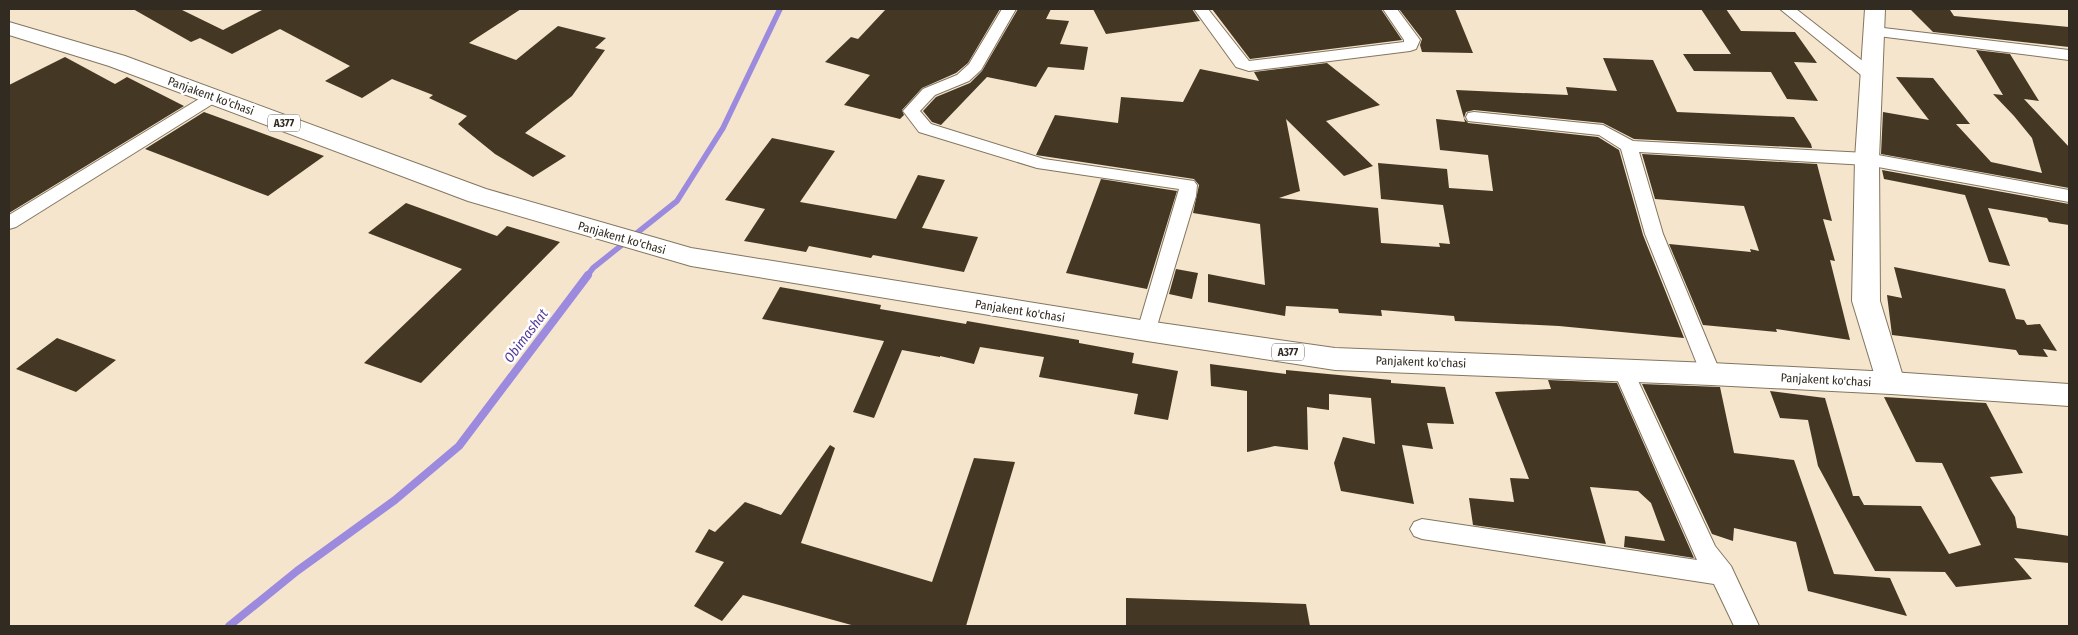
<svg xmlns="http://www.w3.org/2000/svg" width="2078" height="635" viewBox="0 0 2078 635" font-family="'Fira Sans Condensed',sans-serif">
	<rect width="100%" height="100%" fill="#f4e5cc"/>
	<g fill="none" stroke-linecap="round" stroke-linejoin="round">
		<!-- stream-far1 -->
		<path stroke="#9b8add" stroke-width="5.5" d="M587 276 593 268 677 201 723 128 780 9"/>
		<!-- stream -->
		<path stroke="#9b8add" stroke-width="8" d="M229 626 297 571 395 500 459 446 588 275"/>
	</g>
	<!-- building -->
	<path fill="#443824" d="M133 9H180L223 30 264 9H521L469 43 516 60 558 26 606 38 595 48 605 50 572 96 525 133 566 156 533 177 495 154 458 124 467 116 429 98 433 95 392 79 362 98 325 81 350 66 280 29 232 54 200 38 191 42Z
		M886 9H1000L968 63 956 73 922 88 902 110 904 115 900 119 844 105 870 75 825 62 851 37 858 39Z
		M1018 9H1051L1046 19 1069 21 1060 44 1088 47 1084 70 1048 67 1036 87 987 77 941 125 932 122 923 111 936 97 970 83 982 71Z
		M1093 9H1192L1200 21 1106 34Z
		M1212 9H1381L1402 40 1250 59Z
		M1399 9H1455L1473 53 1422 52 1420 45 1422 39Z
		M1701 9H1726L1741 31 1795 32 1817 63 1794 62 1818 101 1787 99 1771 72 1694 71 1683 54H1731Z
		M1910 9 1950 10 1954 16 2069 27V47L1933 32Z
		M1976 50 2010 54 2039 101 2024 99 2069 147V188L1881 154 1883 112 1929 120 1896 77 1933 78 1970 124H1956L1991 162 2042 173 2032 138 2014 116 1993 94 2003 95Z
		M65 57 115 84 127 77 184 106 9 213V85Z
		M1603 58 1653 60 1677 112 1794 117 1811 144 1812 148 1634 139 1603 123 1474 110 1466 112 1464 118 1468 123 1598 137 1619 150 1643 235 1684 338 1559 326 1455 321 1454 316 1381 310 1382 316 1339 313 1338 309 1286 306 1285 316 1208 302V274L1265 285 1260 224 1193 213 1199 185 1194 179 1036 155 1055 115 1118 123 1121 97 1183 102 1200 69 1259 81 1254 72 1327 63 1380 105 1326 121 1373 166 1344 176 1286 119 1300 191 1279 198 1378 208 1381 243 1440 247 1439 243 1450 244 1443 205 1381 199 1378 163 1447 169 1449 188 1493 191 1488 155 1440 150 1436 119 1465 122 1456 90 1568 95 1566 87 1617 91Z
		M204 112 324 156 268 196 145 149Z
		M772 138 835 151 800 202 896 219 918 175 945 180 922 228 978 237 964 272 873 255 871 258 809 246 806 252 744 241 765 209 725 200Z
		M1642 154 1817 164 1832 221 1823 219 1835 261 1830 260 1850 340 1776 329 1777 332 1703 325 1669 244 1751 252 1750 249 1759 251 1744 206 1655 199Z
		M1882 170 2069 204V225L2049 222 2047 218 1988 208 2010 266 1989 262 1965 195 1884 179Z
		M1101 179 1177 191 1147 289 1066 273Z
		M406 203 497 236 507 226 560 242 421 383 364 363 462 269 368 233Z
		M1894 267 2005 289 2016 319 2024 320 2027 325 2040 324 2057 351 2043 349 2048 357 2019 355 2016 350 1892 335 1887 295 1902 298Z
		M1176 269 1198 273 1192 299 1169 294Z
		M780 287 881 305 880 309 966 324 967 321 1079 340V343L1134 353 1132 363 1178 371 1168 420 1134 414 1138 394 1039 377 1044 357 980 347 974 364 940 356V357L902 350 874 418 853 412 884 341 762 319Z
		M57 338 116 360 76 392 16 369Z
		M1210 364 1286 374V370L1391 380V383L1445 387 1454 424 1427 423 1433 449 1402 445 1414 504 1341 491 1334 463 1343 437 1375 444 1371 398 1329 394V410L1307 407 1308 450 1275 446 1247 452V391L1211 386Z
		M1548 380 1617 383 1694 558 1624 547 1625 536 1665 541 1651 503 1638 491 1590 487 1606 544 1473 525 1469 498 1514 502 1510 478 1529 479 1495 392 1551 389Z
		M1642 384 1720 387 1734 453 1794 460 1834 574 1890 578 1907 616 1808 591 1796 542 1734 528 1733 541 1712 534Z
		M1770 391 1825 398 1853 496H1859L1864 505 1921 506 1949 554 1981 545 1942 463 1916 462 1884 397 1986 403 2023 473 1990 477 2015 517 2017 528 2069 536V563L2014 558 2032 579 1956 587 1945 572 1875 571 1818 466 1808 420 1780 418Z
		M830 445 835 448 801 543 932 582 974 458 1015 462 966 626H855L743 595 722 621 694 606 724 562 695 552 709 529 715 532 745 502 781 515Z
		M1126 598 1306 604 1310 626H1126Z"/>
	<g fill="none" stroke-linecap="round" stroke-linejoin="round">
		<defs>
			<path id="minor" d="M1002 9H1016L981 70 969 81 935 95 920 111 931 124 1044 159 1194 181 1197 185 1196 196 1154 336 1147 338 1140 336 1137 331 1179 189 1037 168 919 132 903 111 923 89 957 75 969 64Z
				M1194 9H1208L1249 61 1404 42V40L1383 9H1397L1420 40 1416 49 1410 51 1249 71 1236 67Z
				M1780 9H1796L1878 73 1880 76 1878 79H1866Z
				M1875 27 2069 50V60L1870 35 1867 32 1870 29Z
				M213 92 219 94 221 97 219 100 16 227 9 229V215L207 94Z
				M1474 112 1603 125 1633 141 1867 153 2069 190V202L1867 165 1639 152 1663 234 1721 374 1718 380 1711 382 1704 380 1701 374 1645 234 1621 149 1599 135 1468 121 1466 117 1468 113Z
				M1623 362 1630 364 1633 370 1715 546 1731 566 1759 626H1734L1714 584 1422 539 1414 536 1410 529 1414 522 1422 519 1697 560 1613 370 1616 364Z"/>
			<path id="secondary" d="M1865 9H1885L1879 159 1880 301 1905 383 1901 391 1891 394 1881 391 1877 383 1852 301 1855 159Z"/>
			<path id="primary" d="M9 22 125 56 486 189 691 248 1147 321 1335 348 1711 363 1891 372 2069 384V406L1891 394 1711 385 1335 370 1147 341 691 266 468 201 109 66 9 35Z"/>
		</defs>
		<!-- minor casing -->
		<use href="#minor" stroke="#83755f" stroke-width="2"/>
		<!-- secondary casing -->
		<use href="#secondary" stroke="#83755f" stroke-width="2"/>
		<!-- primary casing -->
		<use href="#primary" stroke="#83755f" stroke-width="2"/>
		<!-- minor -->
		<use href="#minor" fill="#fff" fill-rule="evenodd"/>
		<!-- secondary -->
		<use href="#secondary" fill="#fff" fill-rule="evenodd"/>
		<!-- primary -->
		<use href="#primary" fill="#fff" fill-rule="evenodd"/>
	</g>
	<g text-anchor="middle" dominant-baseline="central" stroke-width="5" stroke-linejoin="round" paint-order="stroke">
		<!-- shield labels -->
		<g fill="#fff" stroke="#6f6b64" stroke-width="1">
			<rect x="268" y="114.5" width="32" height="17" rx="4"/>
			<rect x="1272" y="343.5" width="32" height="17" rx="4"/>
		</g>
		<g font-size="11" font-weight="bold" fill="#312b22">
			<text x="284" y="123">A377</text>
			<text x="1288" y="352">A377</text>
		</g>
		<!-- street labels -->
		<g font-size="12" fill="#312b22" stroke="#fff">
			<text transform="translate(211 96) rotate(20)">Panjakent ko'chasi</text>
			<text transform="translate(622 238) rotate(16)">Panjakent ko'chasi</text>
			<text transform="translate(1020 311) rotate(9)">Panjakent ko'chasi</text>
			<text transform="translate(1421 362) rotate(2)">Panjakent ko'chasi</text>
			<text transform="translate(1826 380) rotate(3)">Panjakent ko'chasi</text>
		</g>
		<!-- water labels -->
		<g font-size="14" font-style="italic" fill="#553a9b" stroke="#fff">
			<text transform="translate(526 336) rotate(-53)">Obimashat</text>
		</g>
	</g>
	<!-- border -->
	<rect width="2078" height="635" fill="none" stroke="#312b22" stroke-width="20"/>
</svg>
